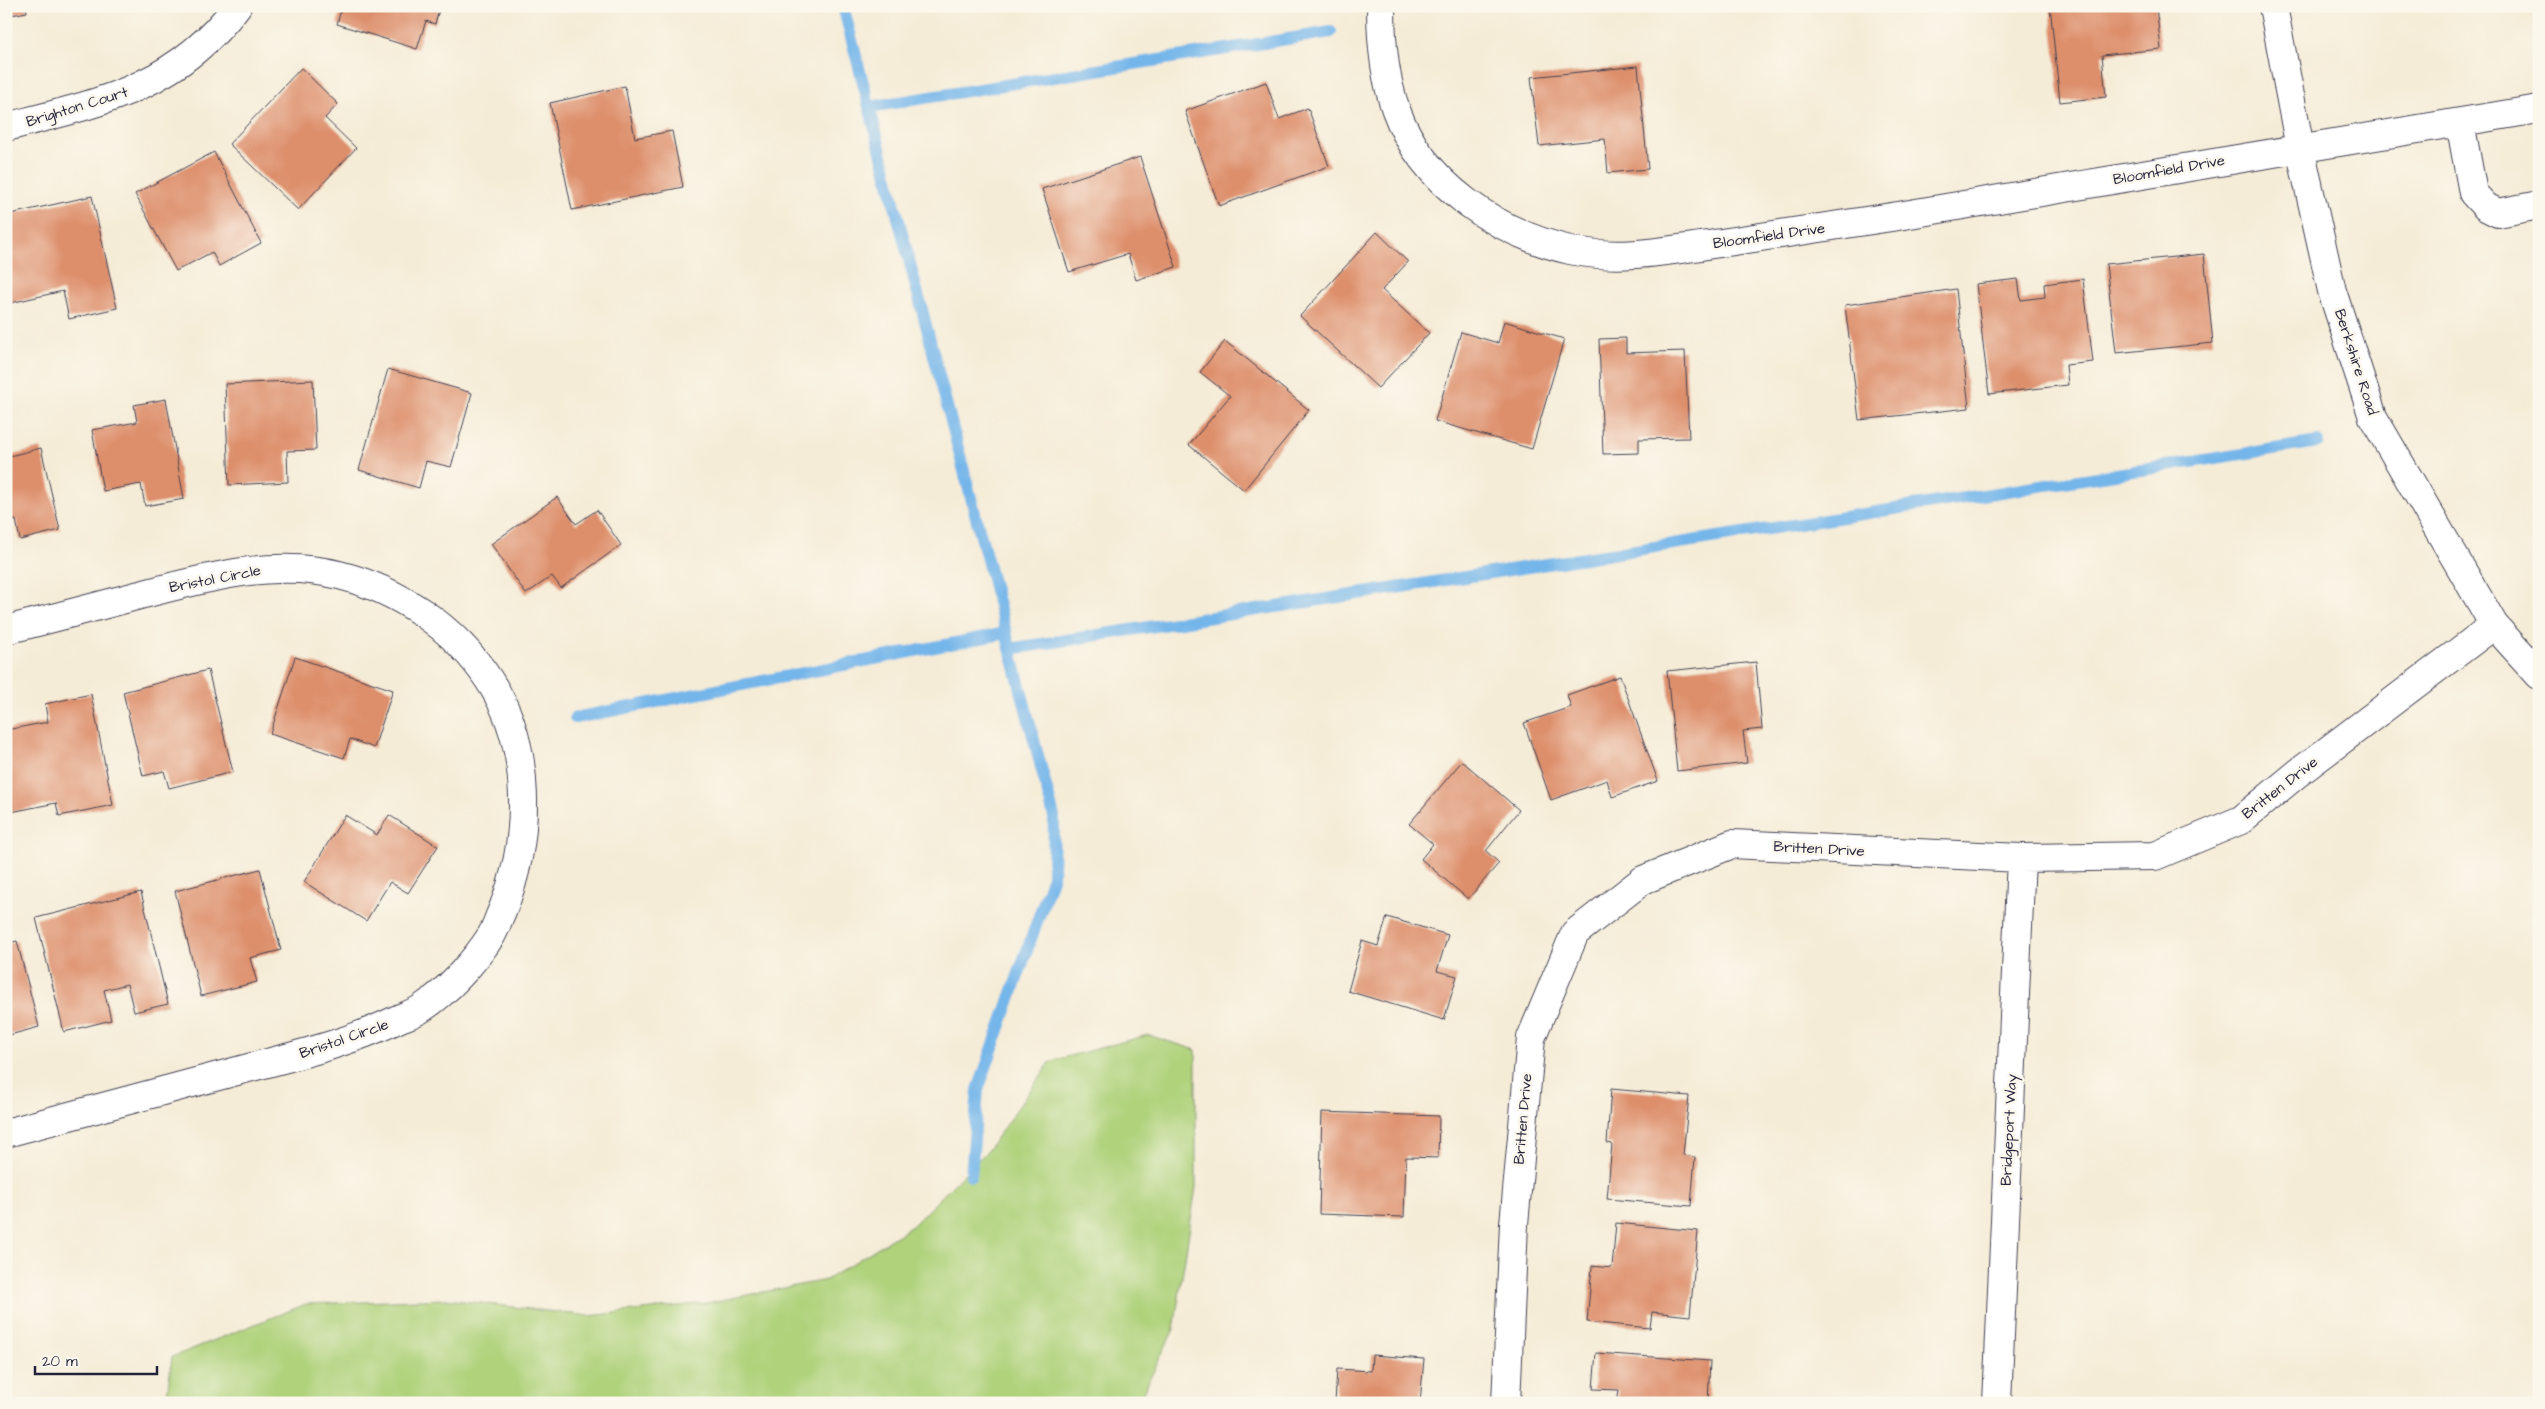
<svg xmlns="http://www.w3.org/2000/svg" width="2545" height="1409" viewBox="0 0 2545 1409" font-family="'Architects Daughter',sans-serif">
	<rect width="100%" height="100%" fill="#fbf7ec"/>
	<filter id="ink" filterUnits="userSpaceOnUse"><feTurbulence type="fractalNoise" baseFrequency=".02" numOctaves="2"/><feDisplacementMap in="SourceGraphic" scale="10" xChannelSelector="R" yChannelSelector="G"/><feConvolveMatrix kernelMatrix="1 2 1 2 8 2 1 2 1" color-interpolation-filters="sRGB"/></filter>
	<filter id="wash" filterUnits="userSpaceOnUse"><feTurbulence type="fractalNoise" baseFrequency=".0096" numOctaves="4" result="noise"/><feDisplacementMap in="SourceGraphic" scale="20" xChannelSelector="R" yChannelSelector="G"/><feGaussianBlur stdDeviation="1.12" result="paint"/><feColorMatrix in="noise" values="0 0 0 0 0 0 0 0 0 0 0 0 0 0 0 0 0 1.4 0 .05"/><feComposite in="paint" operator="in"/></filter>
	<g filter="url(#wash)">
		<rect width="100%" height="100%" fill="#f5ecd7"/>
		<!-- green -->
		<path fill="#afd27a" stroke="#687a5a" d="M1148 1035 1196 1050V1187L1174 1329 1138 1403H166L172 1357 306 1304 446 1299 589 1316 706 1303 826 1280 912 1226 987 1151 1051 1061Z"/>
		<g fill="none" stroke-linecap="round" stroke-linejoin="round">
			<!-- stream -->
			<path stroke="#75b6ea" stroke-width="12" d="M843 6 1054 817 1053 876 978 1090 971 1176
				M869 107 1331 32
				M1010 649 2318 442
				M575 718 1006 633"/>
		</g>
		<g id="blocks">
			<!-- building -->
			<path fill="#dd8e6a" d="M6 6H26L27 12 6 16Z
				M342 6H440L435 24 426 21 417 49 337 24Z
				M2050 6H2156L2161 49 2102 55 2106 97 2060 102Z
				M1638 66 1648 169 1608 173 1605 139 1539 146 1531 77Z
				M301 68 338 104 325 118 356 148 298 210 229 144Z
				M1266 82 1279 119 1308 108 1329 166 1219 206 1185 111Z
				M625 86 635 138 672 131 683 187 572 210 550 103Z
				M214 152 261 243 219 266 212 252 176 271 135 194Z
				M1140 157 1176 267 1136 280 1128 254 1069 272 1042 189Z
				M92 196 117 308 69 319 63 291 6 304V215Z
				M1377 232 1408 262 1382 290 1429 333 1378 388 1300 316Z
				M2204 254 2213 343 2116 353 2106 264Z
				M2018 279 2021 300 2045 297 2044 284 2083 279 2093 362 2066 365 2068 385 1989 394 1976 284Z
				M1956 289 1969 408 1859 420 1845 305Z
				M1504 321 1564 339 1532 449 1435 421 1461 332 1498 343Z
				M1626 338V353L1685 351 1689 438 1639 439V453L1603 454 1599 339Z
				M1225 341 1309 410 1244 490 1189 445 1230 396 1200 372Z
				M388 369 472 393 451 467 426 461 419 488 359 470Z
				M313 380 316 450 287 451 288 482 229 485 225 384Z
				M166 399 184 499 145 506 141 484 103 491 92 430 137 422 134 405Z
				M41 448 60 530 20 540 16 520 6 522V457Z
				M557 497 576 524 597 510 621 545 561 588 552 576 526 594 491 544Z
				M295 657 393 690 374 748 350 739 344 758 270 734Z
				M1756 662 1762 729 1743 731 1747 763 1677 771 1667 671Z
				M208 670 233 772 169 788 164 771 143 776 123 692Z
				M1620 676 1658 781 1612 797 1607 780 1551 800 1524 723 1571 707 1567 695Z
				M91 694 113 805 59 816 56 803 6 813V730L48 722 45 704Z
				M1462 761 1519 810 1486 851 1499 863 1468 899 1421 859 1433 844 1409 824Z
				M345 815 377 835 389 815 438 846 408 893 390 882 366 921 304 882Z
				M260 869 281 950 250 958 257 982 201 996 175 891Z
				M141 892 168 1004 134 1012 127 984 104 990 111 1020 64 1032 36 918Z
				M1387 917 1448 935 1437 971 1457 976 1444 1020 1348 991 1362 941 1378 946Z
				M17 941 39 1027 6 1036V944Z
				M1611 1089 1689 1096 1683 1155 1695 1157 1691 1206 1607 1199 1612 1144 1607 1143Z
				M1322 1112 1439 1116 1438 1158 1406 1157 1404 1217 1319 1214Z
				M1616 1223 1698 1231 1690 1316 1652 1312 1650 1328 1587 1322 1592 1266 1612 1268Z
				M1596 1353 1710 1361 1708 1403H1617L1619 1390 1593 1389Z
				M1372 1355 1424 1359 1420 1403H1335L1337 1369 1371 1371Z"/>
		</g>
	</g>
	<g filter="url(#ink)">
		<use href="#blocks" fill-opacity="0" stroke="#424052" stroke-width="1"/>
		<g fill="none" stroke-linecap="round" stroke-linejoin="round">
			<defs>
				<path id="minor" d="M1381 6C1381 42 1384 77 1396 110 1423 184 1497 233 1570 250 1621 261 1671 250 1721 243 1781 234 1839 225 1898 216 2112 180 2325 144 2539 109
					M2273 6 2300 148 2332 291 2373 417 2494 625 2539 675
					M2460 122 2473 193 2486 207 2498 213 2539 205
					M6 127C99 103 176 88 237 6
					M6 630C49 619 92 608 136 596 202 579 271 558 339 575 399 590 455 628 489 680 533 746 531 840 502 911 498 919 496 928 491 936 474 962 448 991 422 1008 415 1013 405 1016 398 1019 351 1042 302 1054 252 1067 170 1089 88 1111 6 1133
					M1506 1403 1514 1224 1531 1038 1575 933 1643 880 1732 844 2021 858 2155 856 2241 820 2298 773 2494 625
					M1997 1403 2021 858"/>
			</defs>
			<!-- minor casing -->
			<use href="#minor" stroke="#424052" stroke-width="30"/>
			<!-- minor -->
			<use href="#minor" stroke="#fff" stroke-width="28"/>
		</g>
	</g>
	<g text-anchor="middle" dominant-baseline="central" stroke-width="5" stroke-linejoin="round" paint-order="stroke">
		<!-- street labels -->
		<g font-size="15" fill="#22223b" stroke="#fbf7ec">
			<text transform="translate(77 107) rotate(-17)">Brighton Court</text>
			<text transform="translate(2169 170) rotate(-10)">Bloomfield Drive</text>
			<text transform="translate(1769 236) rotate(-8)">Bloomfield Drive</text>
			<text transform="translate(2356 362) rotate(72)">Berkshire Road</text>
			<text transform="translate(215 579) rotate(-11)">Bristol Circle</text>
			<text transform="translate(2280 788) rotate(-38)">Britten Drive</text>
			<text transform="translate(1819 849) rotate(3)">Britten Drive</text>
			<text transform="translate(344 1039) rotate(-19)">Bristol Circle</text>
			<text transform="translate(1523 1119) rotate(-85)">Britten Drive</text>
			<text transform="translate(2009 1130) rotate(-87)">Bridgeport Way</text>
		</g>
	</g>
	<!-- margin -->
	<rect width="2545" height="1409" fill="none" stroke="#fbf7ec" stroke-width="25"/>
	<!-- scale -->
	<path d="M35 1366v8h122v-8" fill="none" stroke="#22223b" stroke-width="2.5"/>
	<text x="42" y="1366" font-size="15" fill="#22223b" stroke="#fbf7ec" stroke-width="4" paint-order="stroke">20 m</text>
</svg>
